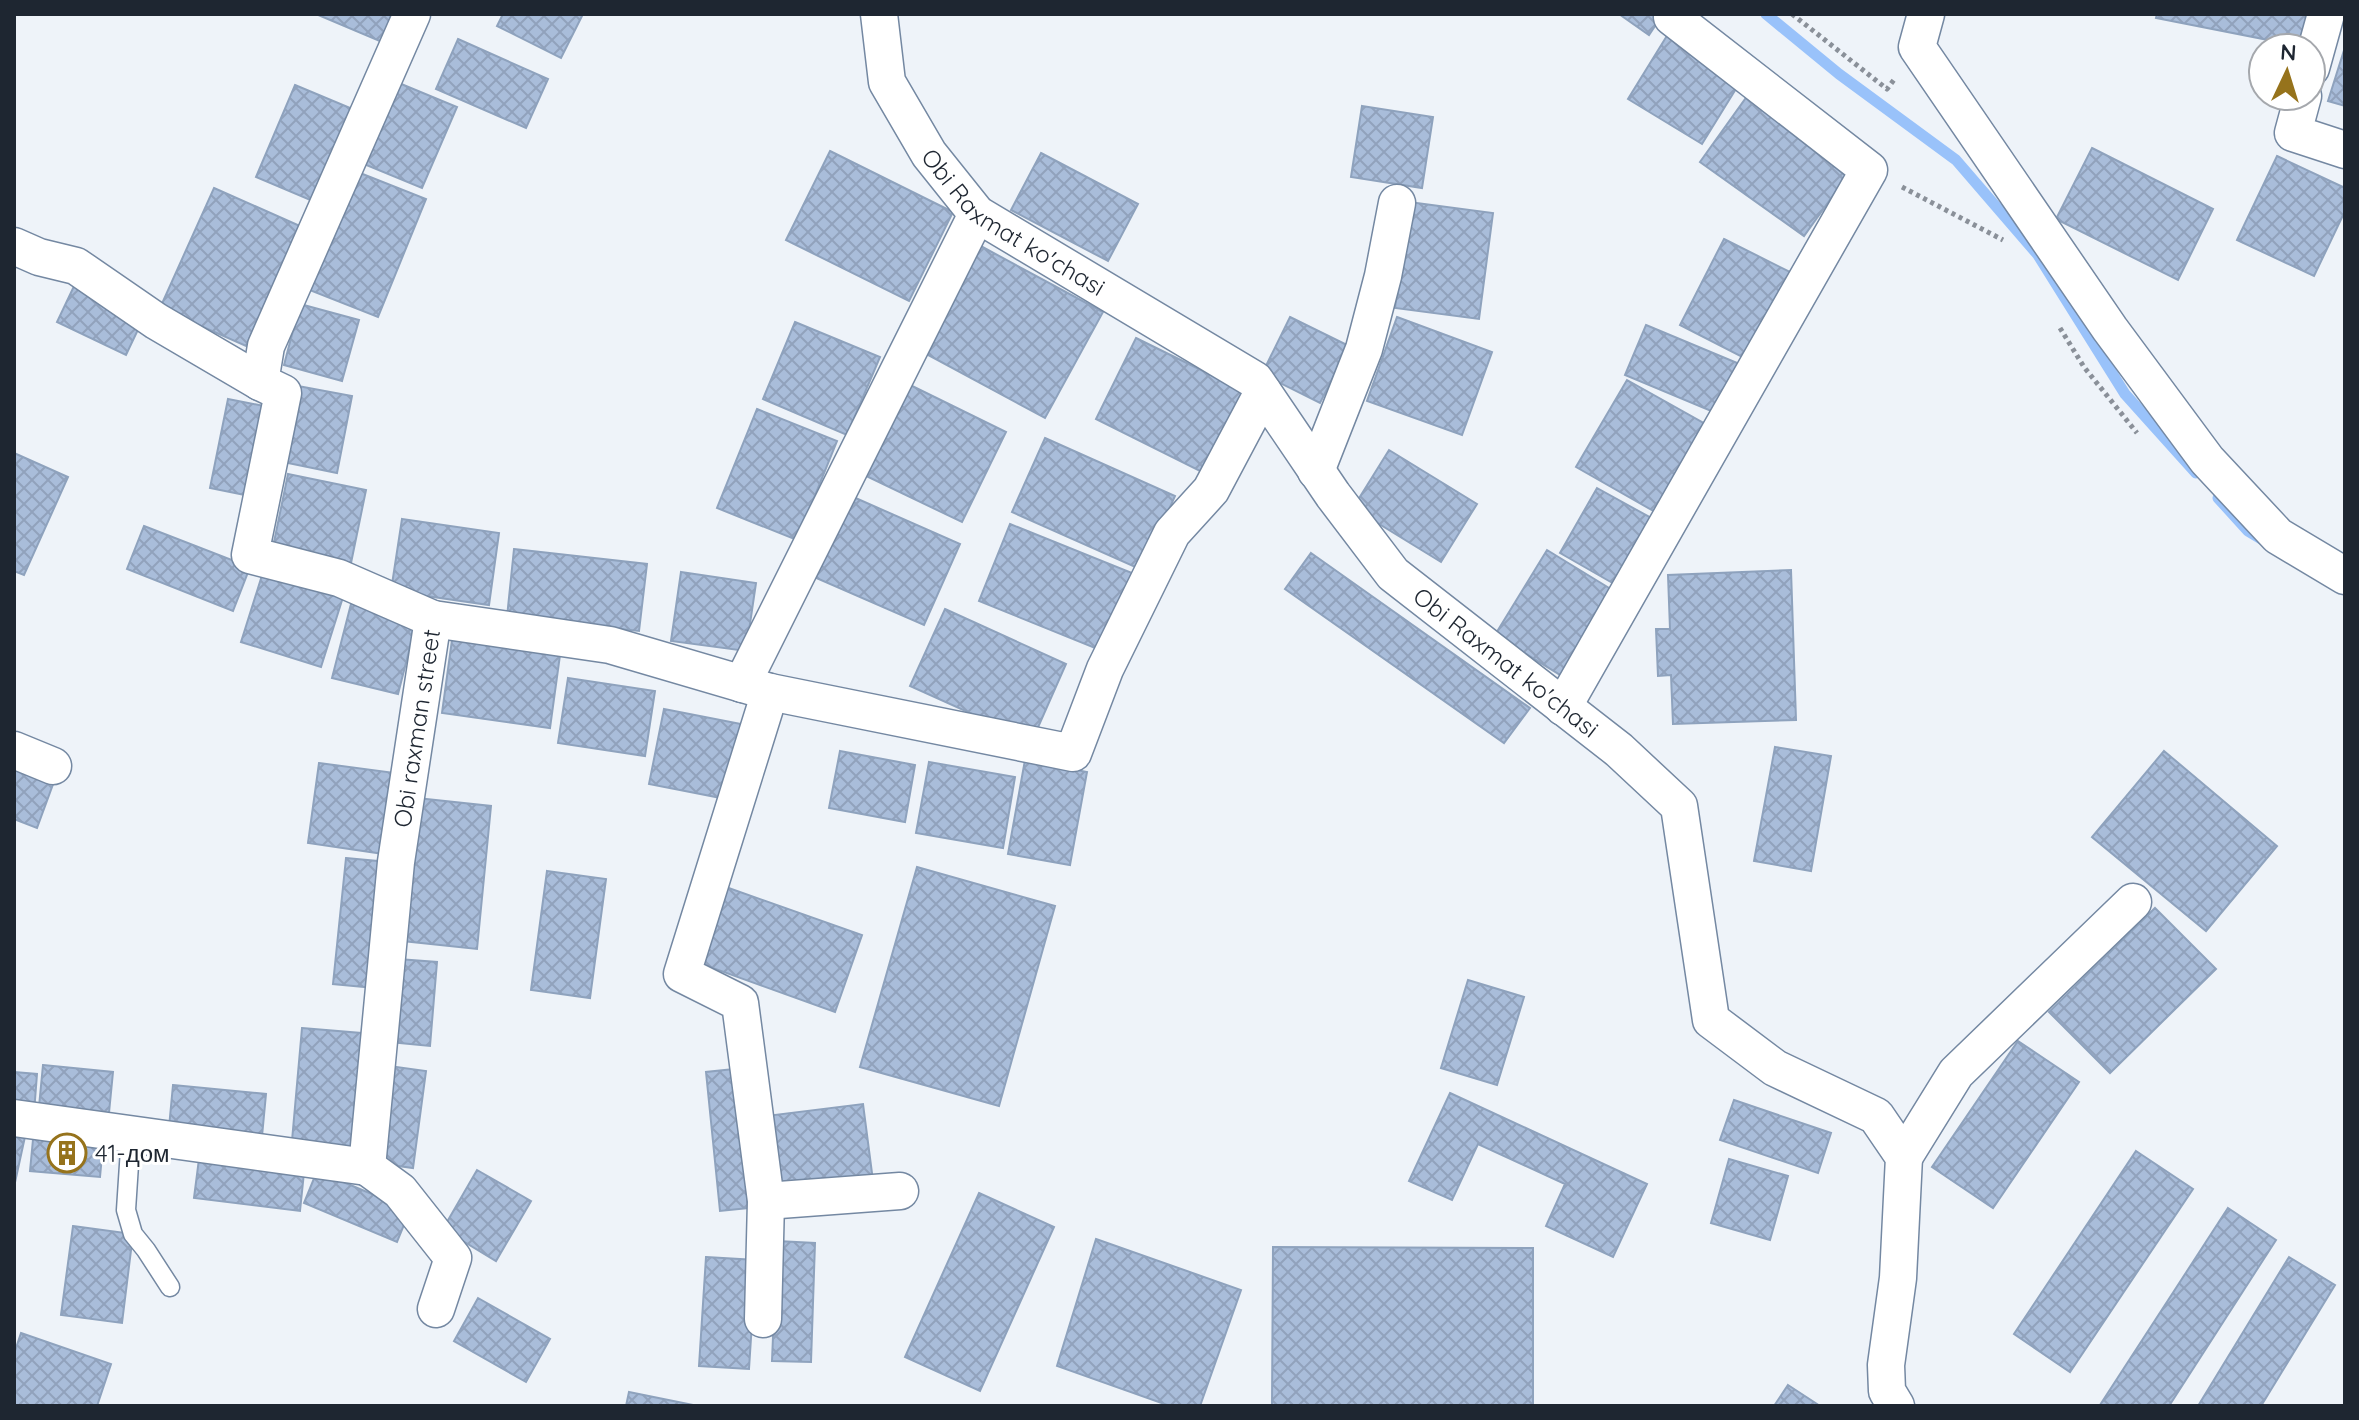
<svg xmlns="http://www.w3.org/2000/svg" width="2359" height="1420" viewBox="0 0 2359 1420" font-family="Quicksand,sans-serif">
	<defs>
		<pattern id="building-cross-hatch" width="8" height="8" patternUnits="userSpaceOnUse" patternTransform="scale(2)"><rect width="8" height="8" fill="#a9bdda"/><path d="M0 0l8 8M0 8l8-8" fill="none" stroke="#91a2bc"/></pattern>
	</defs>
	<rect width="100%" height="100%" fill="#eef3f9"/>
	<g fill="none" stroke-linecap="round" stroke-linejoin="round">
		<!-- stream -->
		<path stroke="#99c2fa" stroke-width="11" d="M1766 14 1839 74 1956 160 2038 255 2125 394 2196 473
			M2218 498 2248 531 2263 540"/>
	</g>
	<!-- building -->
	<path fill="url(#building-cross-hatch)" stroke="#8ea2bd" stroke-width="2" d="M316 14H393L382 42Z
		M503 14H583L561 58 497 26Z
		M1619 14H1663L1649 35Z
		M2157 14H2310L2304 47 2156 18Z
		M1668 34 1742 79 1702 144 1628 99Z
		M458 39 548 79 526 128 436 89Z
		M2345 47V106L2328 101Z
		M394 81 457 107 422 188 359 162Z
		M295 85 355 110 315 202 256 177Z
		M1748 95 1852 169 1804 236 1700 162Z
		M1362 106 1433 117 1422 188 1351 177Z
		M2092 148 2213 209 2178 280 2056 219Z
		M830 151 953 212 909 301 786 240Z
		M1041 153 1138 204 1108 261 1011 210Z
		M2277 156 2345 188V211L2314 276 2237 240Z
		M355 171 426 199 378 317 307 289Z
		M214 188 300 226 246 346 160 308Z
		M1409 202 1493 213 1479 319 1395 308Z
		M1724 239 1796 275 1752 362 1680 325Z
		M977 244 1103 312 1045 418 919 350Z
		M75 284 144 317 126 355 57 322Z
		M300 304 359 320 342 381 284 365Z
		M1290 317 1349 346 1320 403 1262 374Z
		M1397 317 1492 352 1462 435 1367 401Z
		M795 322 880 357 847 435 763 399Z
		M1646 325 1742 365 1716 413 1625 375Z
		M1136 338 1254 396 1214 478 1096 419Z
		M1627 380 1707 425 1657 513 1576 467Z
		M904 382 1006 432 962 522 860 473Z
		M298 386 352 396 337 473 283 462Z
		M228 399 269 407 250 496 210 488Z
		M757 409 837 441 797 540 717 508Z
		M1045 438 1175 496 1142 570 1012 512Z
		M1389 450 1477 504 1441 562 1353 508Z
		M14 453 68 477 24 575 14 571Z
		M288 474 366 490 351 563 273 547Z
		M1597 488 1653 519 1616 585 1560 553Z
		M851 496 960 544 924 625 814 577Z
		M402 519 499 533 489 605 391 591Z
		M1010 524 1132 573 1100 650 979 601Z
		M144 526 250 567 233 611 127 569Z
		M514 549 647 564 639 631 507 617Z
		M1547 550 1614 591 1562 676 1495 635Z
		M1311 553 1530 708 1504 743 1285 589Z
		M264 569 344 594 321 667 241 642Z
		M1791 570 1796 720 1673 724 1671 675 1658 676 1656 629H1670L1668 575Z
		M681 572 756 583 746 651 671 641Z
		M351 604 417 620 398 694 332 678Z
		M945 609 1066 664 1032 741 910 686Z
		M452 640 560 655 550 728 442 713Z
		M568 678 655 691 645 756 558 743Z
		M664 709 741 724 726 799 649 784Z
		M1775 747 1831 756 1811 871 1754 861Z
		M840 751 915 765 905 822 829 808Z
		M2164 751 2277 846 2206 931 2092 837Z
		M1025 760 1087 772 1070 865 1008 854Z
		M14 761 56 776 37 828 14 819Z
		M929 762 1015 777 1003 848 916 833Z
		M319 763 395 773 384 854 308 843Z
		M417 798 491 806 477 949 403 941Z
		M346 858 388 862 374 988 333 984Z
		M917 867 1055 906 999 1106 860 1067Z
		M547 871 606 879 590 998 531 990Z
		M723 886 862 935 835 1012 696 962Z
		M2155 908 2216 969 2110 1073 2049 1012Z
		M398 959 437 962 430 1046 390 1042Z
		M1468 980 1524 997 1497 1085 1441 1068Z
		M302 1028 373 1034 361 1159 291 1152Z
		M2018 1041 2079 1082 1993 1208 1932 1167Z
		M43 1065 113 1072 108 1123 38 1117Z
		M389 1066 426 1071 413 1168 376 1163Z
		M743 1068 758 1207 720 1211 706 1072Z
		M14 1072 37 1074 34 1113 14 1111Z
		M173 1085 266 1094 261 1147 168 1138Z
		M1450 1093 1647 1184 1613 1257 1546 1226 1565 1184 1478 1144 1452 1200 1409 1181Z
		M1734 1100 1831 1133 1818 1173 1720 1140Z
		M863 1104 873 1181 776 1194 766 1116Z
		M14 1122 28 1123 14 1187Z
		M34 1129 104 1134 100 1177 30 1171Z
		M200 1151 305 1163 300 1211 194 1198Z
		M2136 1151 2193 1189 2070 1372 2014 1334Z
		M1729 1159 1788 1176 1770 1240 1711 1223Z
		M477 1170 531 1201 496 1261 443 1229Z
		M317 1171 410 1210 397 1242 304 1203Z
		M979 1193 1054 1227 980 1391 905 1357Z
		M2228 1208 2276 1240 2169 1406 2100 1405Z
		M73 1226 133 1234 122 1323 61 1315Z
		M1096 1239 1241 1290 1200 1406H1170L1057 1366Z
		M777 1241 815 1243 811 1362 772 1361Z
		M1273 1247 1533 1248V1406H1272Z
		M706 1257 756 1260 749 1369 699 1366Z
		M2289 1257 2335 1285 2261 1406H2198Z
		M478 1298 550 1339 526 1382 454 1341Z
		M21 1333 111 1364 97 1406H14V1354Z
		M1788 1385 1820 1406H1774Z
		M629 1392 698 1406H626Z"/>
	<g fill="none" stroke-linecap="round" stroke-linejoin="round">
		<defs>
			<path id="service" d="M131 1134 126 1210 133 1234 146 1250 170 1287"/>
			<g id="minor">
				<path id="s1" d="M879 14 887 82 929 154 977 214 1255 380 1333 495 1393 574 1619 750 1679 806 1711 1020 1775 1068 1876 1116 1904 1157 1898 1278 1886 1365 1887 1391 1896 1406"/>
				<path d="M1926 14 1917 47 2110 329 2207 460 2278 536 2345 576"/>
				<path d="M2311 68 2326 14"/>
				<path d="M2303 96 2293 133 2345 150"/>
				<path d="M14 246 39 257 76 266 156 321 260 382"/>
				<path d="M1316 471 1364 349 1383 276 1397 203"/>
				<path d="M433 619 610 645 770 692 1073 753 1105 669 1172 533 1211 490 1263 392"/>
				<path d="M742 684 977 214"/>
				<path d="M1563 707 1869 170 1672 17"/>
				<path d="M14 750 53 766"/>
				<path id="s2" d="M14 1118 367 1167 396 862 433 619 339 578 250 555 283 393 260 382 266 346 412 14"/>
				<path d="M1904 1157 1956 1073 2133 902"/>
				<path d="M367 1167 400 1191 453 1258 436 1309"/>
				<path d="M766 1201 900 1191"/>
				<path d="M763 1319 766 1201 740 1003 682 974 770 692"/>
			</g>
		</defs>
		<!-- service casing -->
		<use href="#service" stroke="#7488a2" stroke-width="21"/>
		<!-- minor casing -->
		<use href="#minor" stroke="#7488a2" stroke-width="39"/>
		<!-- path -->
		<path stroke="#8a9099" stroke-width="5" stroke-dasharray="4 4" stroke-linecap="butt" d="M1792 14 1887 89 1896 77
			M1902 187 2003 240
			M2060 328 2084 367 2137 433"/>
		<!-- service -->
		<use href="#service" stroke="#fff" stroke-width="18"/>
		<!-- minor -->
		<use href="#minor" stroke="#fff" stroke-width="36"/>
	</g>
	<!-- icons -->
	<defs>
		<symbol id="building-ring" viewBox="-11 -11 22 22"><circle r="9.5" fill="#fff" stroke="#96731c" stroke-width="1.5"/><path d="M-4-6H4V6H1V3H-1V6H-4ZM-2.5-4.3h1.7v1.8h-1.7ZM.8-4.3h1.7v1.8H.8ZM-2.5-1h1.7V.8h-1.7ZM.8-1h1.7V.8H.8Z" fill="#96731c"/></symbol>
	</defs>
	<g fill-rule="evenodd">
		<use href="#building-ring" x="45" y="1131" width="44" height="44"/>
	</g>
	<g text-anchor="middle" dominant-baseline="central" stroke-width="6" stroke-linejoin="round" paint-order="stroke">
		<!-- street labels -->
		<g font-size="24" fill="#1e2631" stroke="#fff">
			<text stroke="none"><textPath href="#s1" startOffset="262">Obi Raxmat ko'chasi</textPath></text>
			<text stroke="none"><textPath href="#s1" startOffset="934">Obi Raxmat ko'chasi</textPath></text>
			<text stroke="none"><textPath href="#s2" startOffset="798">Obi raxman street</textPath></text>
		</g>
		<!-- poi labels -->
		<g font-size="24" fill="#1e2631" stroke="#fff" text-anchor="start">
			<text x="95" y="1153">41-дом</text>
		</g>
	</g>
	<!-- border -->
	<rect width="2359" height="1420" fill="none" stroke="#1e2631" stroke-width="32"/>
	<!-- north arrow -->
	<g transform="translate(2287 72) rotate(4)"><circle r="38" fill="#ffffff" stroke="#a5a8ad" stroke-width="2"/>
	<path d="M0-6L14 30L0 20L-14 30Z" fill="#96731c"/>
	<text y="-12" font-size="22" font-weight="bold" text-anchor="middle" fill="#1e2631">N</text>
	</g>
</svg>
